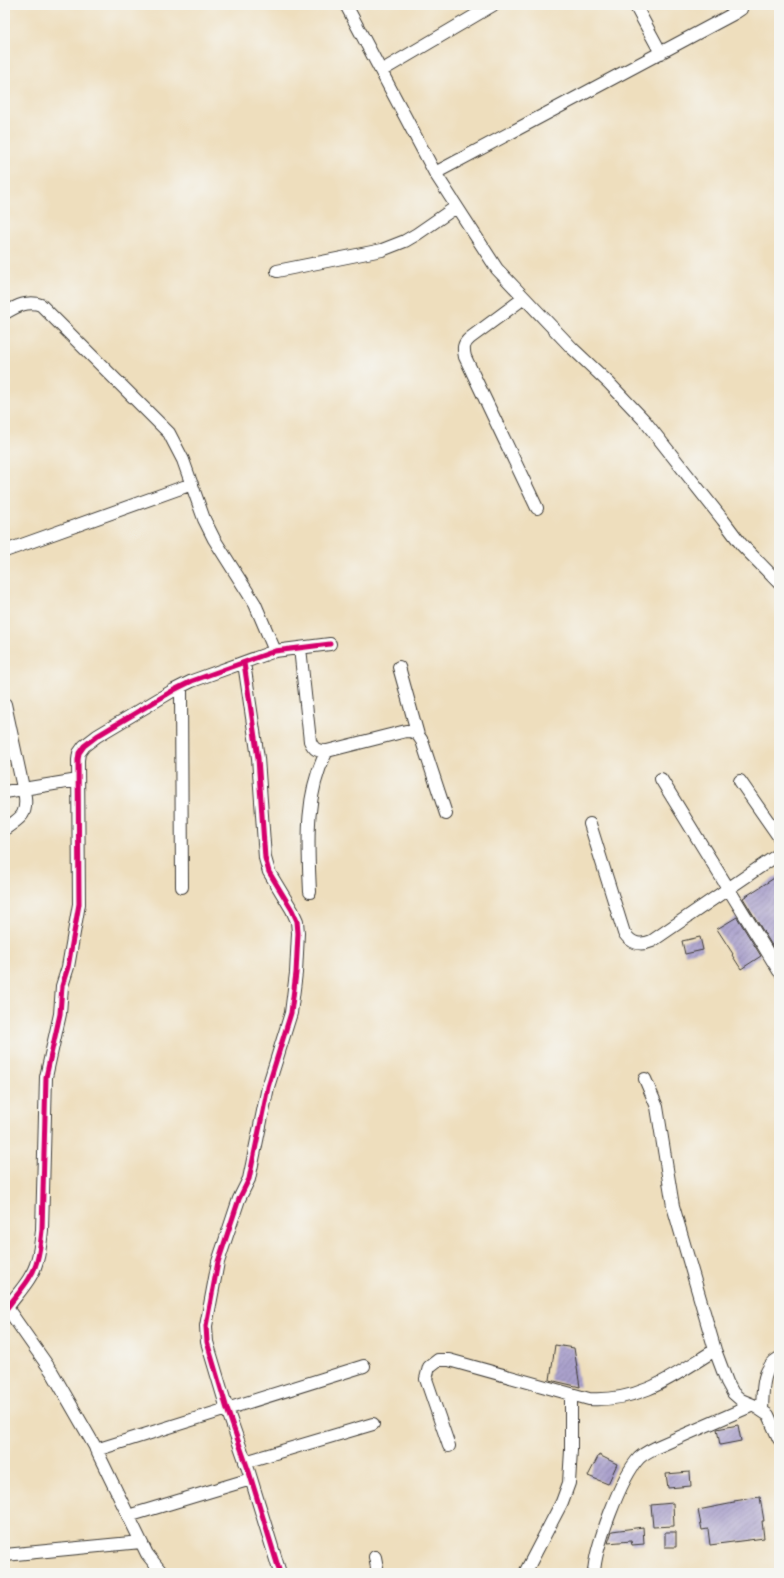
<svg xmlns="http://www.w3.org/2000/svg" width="784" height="1578" viewBox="0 0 784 1578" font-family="'IM FELL Double Pica',serif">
	<defs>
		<pattern id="building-hatch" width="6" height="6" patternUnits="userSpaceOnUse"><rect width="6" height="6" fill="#aaa1cc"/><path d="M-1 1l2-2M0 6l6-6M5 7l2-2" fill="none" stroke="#8a82a5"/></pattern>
	</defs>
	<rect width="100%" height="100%" fill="#f6f6f2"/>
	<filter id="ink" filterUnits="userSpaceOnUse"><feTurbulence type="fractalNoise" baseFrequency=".025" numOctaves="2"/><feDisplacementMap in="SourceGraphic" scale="8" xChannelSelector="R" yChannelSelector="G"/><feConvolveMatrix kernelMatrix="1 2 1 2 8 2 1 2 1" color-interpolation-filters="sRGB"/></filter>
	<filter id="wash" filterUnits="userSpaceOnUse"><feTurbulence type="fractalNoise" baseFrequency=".012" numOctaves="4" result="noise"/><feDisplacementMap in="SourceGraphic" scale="16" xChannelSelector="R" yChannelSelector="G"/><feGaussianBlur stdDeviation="0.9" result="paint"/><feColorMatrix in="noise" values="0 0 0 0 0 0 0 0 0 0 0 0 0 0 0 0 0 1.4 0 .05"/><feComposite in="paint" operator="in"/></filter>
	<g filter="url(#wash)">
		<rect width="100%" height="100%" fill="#eedebd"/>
		<g id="blocks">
			<!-- building -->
			<path fill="url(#building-hatch)" d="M779 875V957L743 898Z
				M737 917 761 956 741 969 732 955 733 954 717 929Z
				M700 937 703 950 685 954 682 941Z
				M555 1345 574 1348 580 1387 550 1380Z
				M738 1425 741 1441 720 1445 717 1429Z
				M599 1455 617 1464 608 1484 588 1476Z
				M690 1472 691 1486 668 1488 666 1474Z
				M760 1497 764 1521H762L764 1538 710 1545 708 1529 702 1530 698 1510 734 1503V1501Z
				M673 1503 674 1526 653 1527 651 1505Z
				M643 1527 644 1544 632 1545 631 1541 608 1543 612 1531Z
				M665 1532H676V1547H665Z"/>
		</g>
	</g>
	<g filter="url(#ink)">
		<use href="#blocks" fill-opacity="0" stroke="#3c3934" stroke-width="1"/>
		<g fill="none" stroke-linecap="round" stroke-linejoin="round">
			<defs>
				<path id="street" d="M346 5 435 173 497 269 572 348 609 383 644 420 723 520 741 544 779 583
					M635 5 661 53
					M381 71 493 5
					M435 173 735 13 741 9 742 5
					M277 271 382 250 405 241 417 234 456 207
					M524 298 470 338C463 344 463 348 465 357L537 508
					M5 313C17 306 28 300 41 305L169 433 183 460 204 519 214 539 255 604 275 651
					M5 551 192 484
					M300 648 310 741C314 750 317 751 327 751L406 731C415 731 418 734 422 741L446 814
					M244 663 258 758 265 858 269 872 292 910 297 921 298 933 296 973 291 1013 268 1087 249 1179 239 1199 218 1262 206 1326 207 1342 227 1409 249 1472 280 1573
					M399 667 418 735
					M181 687 182 887
					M5 704 25 797C27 817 19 818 5 829
					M661 779 779 971
					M740 781 779 837
					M5 792 78 780
					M590 824 624 933C632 944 640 946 652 941L779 854
					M310 892C308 846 304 794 327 751
					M645 1079 657 1107 673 1206 715 1350 727 1382 733 1393 741 1400 753 1405 768 1415 779 1439
					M5 1305 52 1372 94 1445 147 1554 162 1573
					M7 1308C17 1294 33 1278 37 1261 40 1251 41 1240 42 1230L46 1077 60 1014 62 986 68 967 79 904 78 760 79 753 84 746 97 736 174 690 192 681 275 651 330 644
					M762 1410C763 1392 761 1368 779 1358
					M449 1446 426 1379 429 1367 438 1360H449L589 1399C641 1402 673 1376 715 1350
					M96 1450 364 1366
					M245 1462 373 1424
					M128 1516 251 1479
					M5 1555 141 1542
					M375 1557 378 1573
					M525 1573 562 1502 569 1483 571 1450V1394
					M594 1573C595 1547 621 1477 639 1458 644 1453 651 1450 657 1447L753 1405"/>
			</defs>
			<!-- street casing -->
			<use href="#street" stroke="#3c3934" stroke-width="14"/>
			<!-- street -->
			<use href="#street" stroke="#fff" stroke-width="12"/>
			<defs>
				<path id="cycleway" d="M244 663 258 758 265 858 269 872 292 910 297 921 298 933 296 973 291 1013 268 1087 249 1179 239 1199 218 1262 206 1326 207 1342 227 1409 249 1472 280 1573
					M7 1308C17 1294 33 1278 37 1261 40 1251 41 1240 42 1230L46 1077 60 1014 62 986 68 967 79 904 78 760 79 753 84 746 97 736 174 690 192 681 275 651 330 644"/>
			</defs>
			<!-- cycleway casing -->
			<use href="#cycleway" stroke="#f6f6f2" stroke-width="8"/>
			<!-- cycleway -->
			<use href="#cycleway" stroke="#d6006c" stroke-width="5"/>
		</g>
	</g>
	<!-- margin -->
	<rect width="784" height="1578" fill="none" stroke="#f6f6f2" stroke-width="20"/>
</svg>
